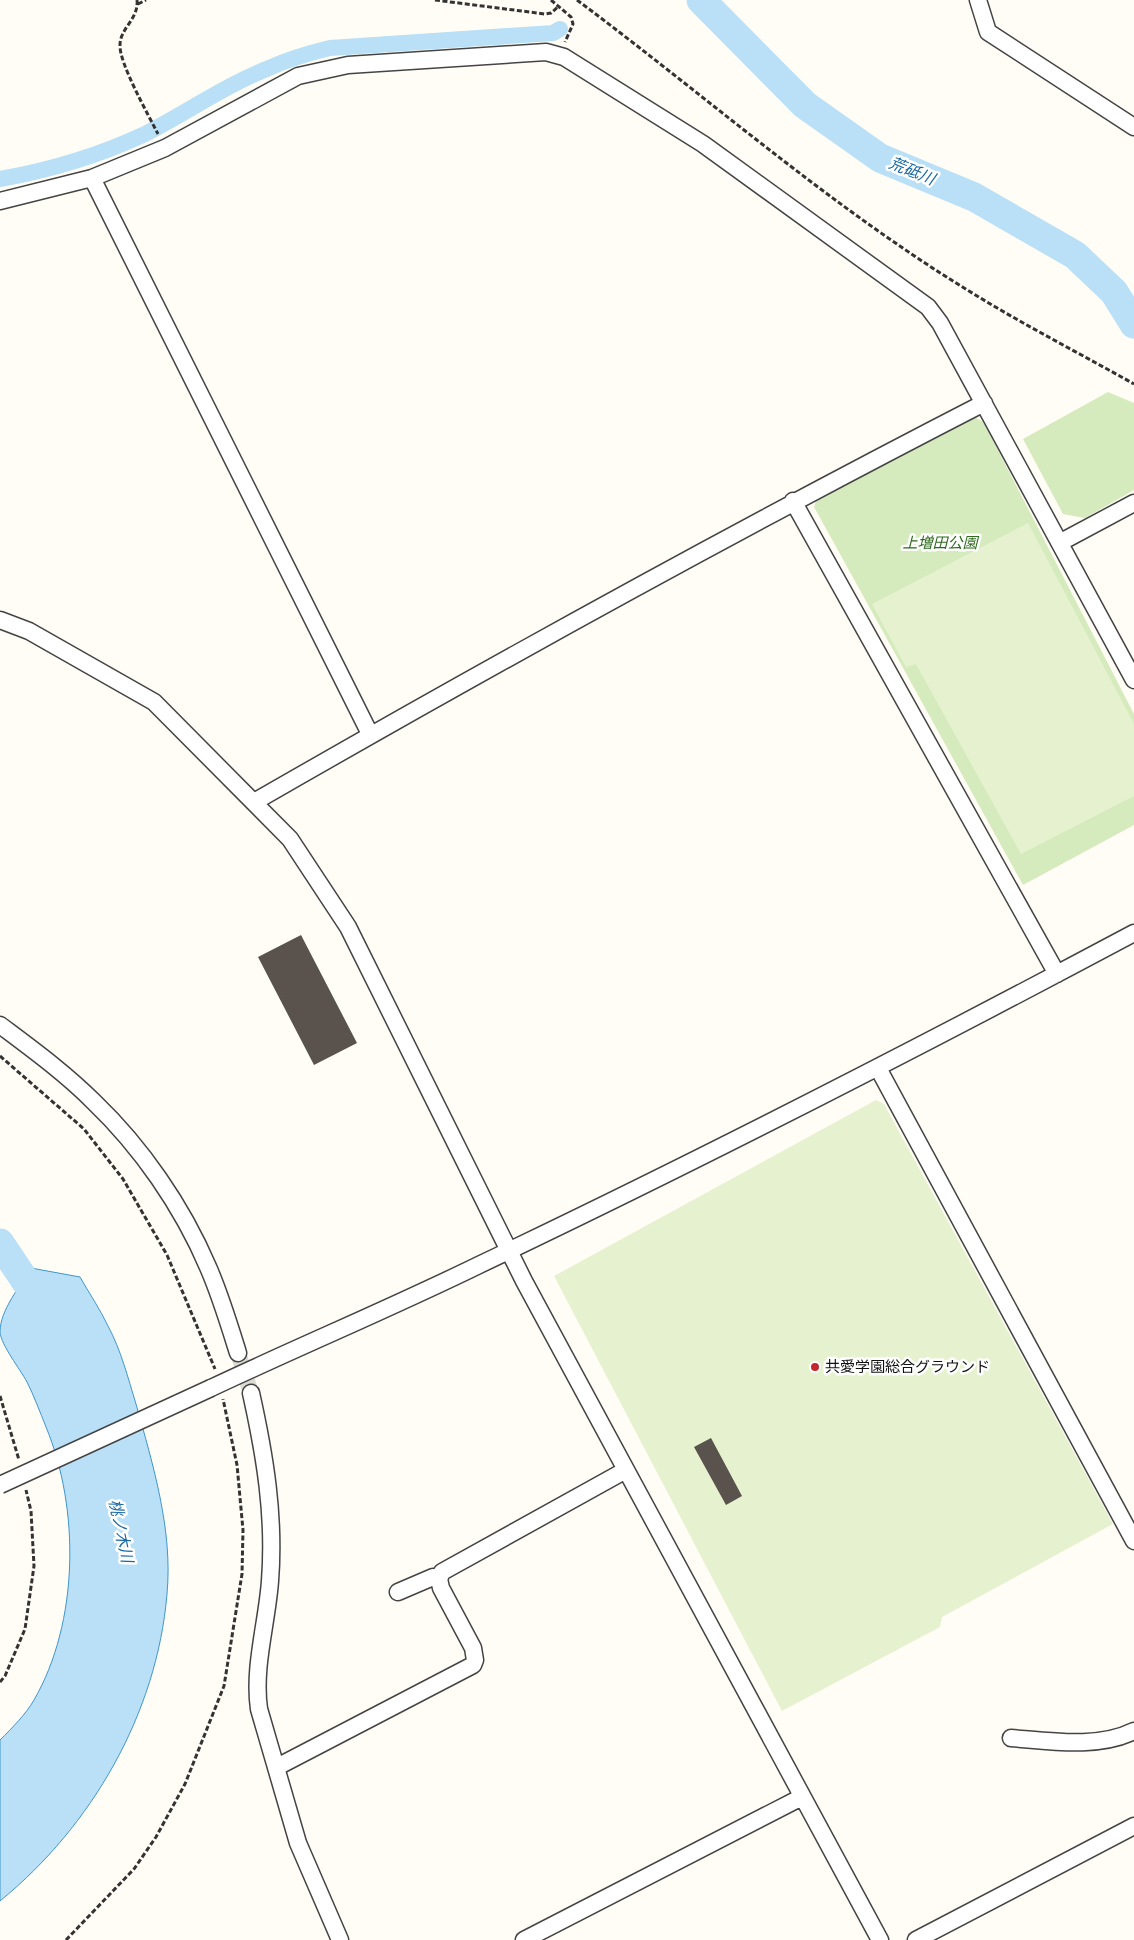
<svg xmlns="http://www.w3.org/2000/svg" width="1134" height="1940" viewBox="0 0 1134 1940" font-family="'Roboto Serif','Noto Sans JP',serif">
	<rect width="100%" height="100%" fill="#fffdf5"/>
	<!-- green -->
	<path fill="#d5ebbd" d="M1108 392 1134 403V490L1085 518 1063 514 1023 439Z
		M976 418 982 421 986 427 1134 714V825L1023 885 814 507 816 501 821 498 969 419Z"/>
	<!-- pitch -->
	<path fill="#e6f2cf" d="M1028 523 1134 724V796L1021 854 916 664 906 667 872 604Z
		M876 1100 884 1104 1113 1524 942 1617 940 1627 782 1711 554 1276Z"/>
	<!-- water -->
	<path fill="#b9e0f7" stroke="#3f96cf" d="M31 1268 80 1277C89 1293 100 1309 108 1326 121 1350 128 1378 136 1404 153 1465 173 1530 167 1594 157 1713 92 1826 0 1901V1740C12 1728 26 1714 34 1700 79 1622 80 1509 46 1427 40 1412 34 1396 27 1382 20 1369 1 1345 0 1332 0 1310 20 1287 31 1268Z"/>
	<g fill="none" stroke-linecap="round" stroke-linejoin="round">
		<!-- canal -->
		<path stroke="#b9e0f7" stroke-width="16" d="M0 179C51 170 98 156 145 134 186 113 226 85 269 68 289 59 309 53 330 48L553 33 560 29"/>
		<!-- river -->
		<path stroke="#b9e0f7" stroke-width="29" d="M701 0 805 105 880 158 974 197 1075 255 1114 292 1134 324
			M0 1243 46 1312"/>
	</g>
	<!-- building -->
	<path fill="#5a524d" d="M301 935 357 1043 314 1065 258 957Z
		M711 1438 742 1496 726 1505 694 1447Z"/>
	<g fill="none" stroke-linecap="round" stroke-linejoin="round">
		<!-- minor-tunnel -->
		<path stroke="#dbdad3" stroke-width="16" stroke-dasharray="16 8" stroke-linecap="butt" d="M238 1353 251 1393"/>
		<defs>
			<path id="minor" d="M978 0 988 32 1134 127
				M92 178 370 734
				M0 201 92 178 165 148 298 76 348 65 546 52 564 57 703 144 928 307 940 323 1134 680
				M793 501 1057 974
				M1061 542 1134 503
				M0 620 29 631 154 702 290 839 348 927 524 1281 880 1940
				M254 802C494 664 737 530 984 403
				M0 1025C32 1049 65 1073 94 1102 141 1147 182 1206 208 1267 220 1294 229 1324 238 1353
				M878 1068 1134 1541
				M211 1388C300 1346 391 1308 479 1265 700 1160 918 1048 1134 933
				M251 1393C265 1456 275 1516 270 1581 267 1623 253 1667 259 1709L298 1843 340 1940
				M398 1592 433 1577 439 1579
				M1011 1738C1050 1741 1098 1749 1134 1731
				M277 1767 473 1665 475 1660 473 1648 441 1588 439 1579 442 1572 626 1470
				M524 1940 802 1797
				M916 1940 1134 1826"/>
		</defs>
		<!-- minor casing -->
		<use href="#minor" stroke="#444" stroke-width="19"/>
		<!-- path -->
		<path stroke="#333" stroke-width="3" stroke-dasharray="5 2.5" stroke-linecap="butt" d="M137 0C139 19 120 28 120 45 119 63 149 116 158 134
			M435 0 545 14 551 13 559 6
			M551 0 571 17 573 24 565 42
			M577 0C707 97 830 206 969 291 1022 324 1079 353 1134 384
			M138 4 146 0
			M0 1056 84 1129 123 1179 167 1255 215 1369
			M0 1396 19 1460
			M0 1682 5 1676 25 1629 34 1566 31 1511 26 1490
			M66 1940 134 1869 156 1837 185 1784 224 1686 242 1574 243 1530 237 1465 223 1399"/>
		<!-- minor -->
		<use href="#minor" stroke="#fff" stroke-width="16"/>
		<defs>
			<path id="minor-bridge" d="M0 1485 211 1388"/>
		</defs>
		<!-- minor-bridge casing -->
		<use href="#minor-bridge" stroke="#444" stroke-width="19" stroke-linecap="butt"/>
		<!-- minor-bridge -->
		<use href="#minor-bridge" stroke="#fff" stroke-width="16"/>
	</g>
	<!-- markers -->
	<circle fill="#c4262e" stroke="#fff" stroke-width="2" cx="815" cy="1367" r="5"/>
	<g text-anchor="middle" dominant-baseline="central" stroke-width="5" stroke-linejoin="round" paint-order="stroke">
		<!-- park labels -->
		<g font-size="15" font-style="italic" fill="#2f6b1f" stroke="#fff">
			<text x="940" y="543">上増田公園</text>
		</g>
		<!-- poi labels -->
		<g font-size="15" fill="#111" stroke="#fff" text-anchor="start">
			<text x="825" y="1367">共愛学園総合グラウンド</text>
		</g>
		<!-- water labels -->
		<g font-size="16" font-style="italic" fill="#1768a6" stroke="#fff">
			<text transform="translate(912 171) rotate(22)">荒砥川</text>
			<text transform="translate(121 1531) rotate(78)">桃ノ木川</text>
		</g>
	</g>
</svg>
